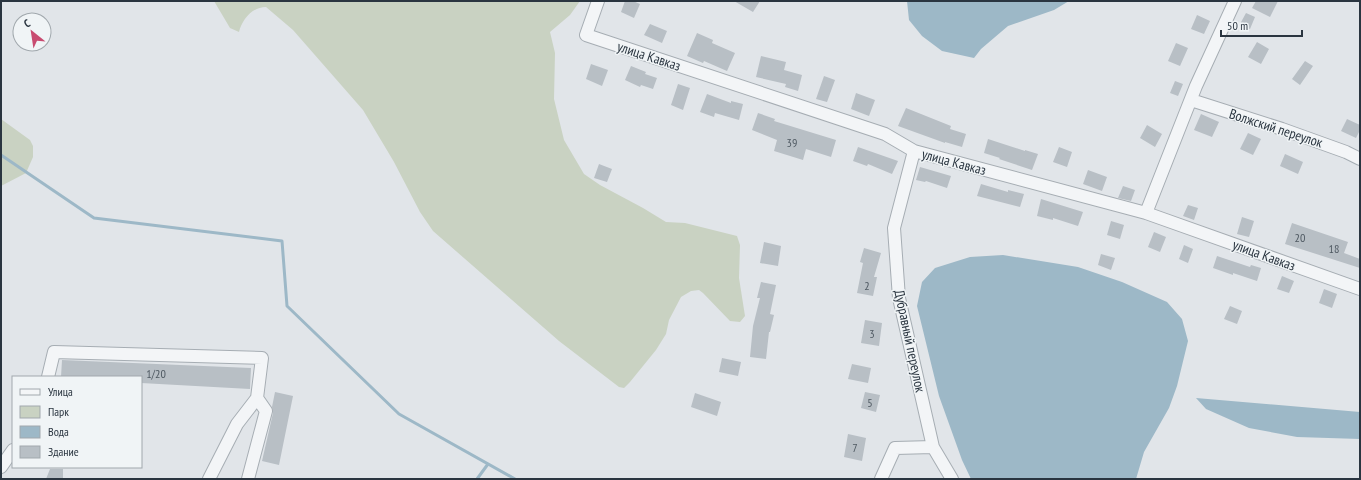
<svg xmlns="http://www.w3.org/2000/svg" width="1361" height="480" viewBox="0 0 1361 480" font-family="'PT Sans Narrow',sans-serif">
	<rect width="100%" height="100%" fill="#e1e5e9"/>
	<!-- green -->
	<path fill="#c9d2c2" d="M214 1H580L570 15 550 32 555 53 554 99 564 140 584 174 600 185 643 208 666 222 685 223 737 236 740 245 739 278 745 316 740 322 730 321 703 293 699 290 691 291 681 297 669 320 666 334 656 350 630 382 624 388 619 387 559 341 433 231 420 212 394 162 363 110 293 30 266 7C252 7 242 20 239 32L230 28Z
		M1 119 30 140 33 146V157L26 173 1 186Z"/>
	<!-- water -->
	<path fill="#9db8c7" d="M907 1H1069L1054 10 1008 26 981 49 974 58 942 51 922 36 909 20Z
		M1003 255 1078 267 1122 282 1167 302 1182 319 1188 341 1177 386 1169 408 1144 452 1136 479H971L962 460 939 396 917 306 922 282 935 268 970 257Z
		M1196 398 1360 412V439L1297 437 1249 428 1206 409Z"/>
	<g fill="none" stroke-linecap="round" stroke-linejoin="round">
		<!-- stream -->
		<path stroke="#9db8c7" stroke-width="3" d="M1 155 94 218 282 241 287 306 399 414 515 479
			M477 479 488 464"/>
	</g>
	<!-- building -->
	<path fill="#b8bfc5" d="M625 1H633L640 4 634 18 621 12Z
		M734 1H760L753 12Z
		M1256 1H1278L1270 17 1252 8Z
		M1246 13 1255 17 1250 29 1240 24Z
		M1197 15 1210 21 1204 34 1191 29Z
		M650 24 667 31 662 43 644 35Z
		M697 33 713 40 712 43 735 53 727 71 704 61 703 63 687 56Z
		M1257 42 1269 49 1261 64 1248 57Z
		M1176 43 1188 48 1180 66 1168 61Z
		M761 56 786 62 784 70 802 75 798 91 785 87 786 84 756 77Z
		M1305 61 1313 66 1300 85 1292 79Z
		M591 64 608 70 602 86 586 79Z
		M631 66 646 72 645 74 657 78 653 89 641 85 640 87 625 80Z
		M824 76 835 80 827 102 816 99Z
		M1175 81 1183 84 1178 96 1170 93Z
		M678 84 690 88 683 110 671 105Z
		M856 93 875 100 869 116 851 109Z
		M707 94 731 103V101L743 104 739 120 715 113 714 117 700 112Z
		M906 108 951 126 950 129 966 134 962 147 945 142V143L898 126Z
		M758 113 775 119 774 121 836 140 831 157 806 149 803 160 774 151 777 140 752 130Z
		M1201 114 1219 122 1212 137 1194 130Z
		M1347 119 1360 125V130L1356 138 1341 131Z
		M1147 125 1162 134 1155 147 1140 138Z
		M1248 133 1261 139 1253 155 1240 149Z
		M988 139 1025 151V150L1038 154 1032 170 999 159 1000 158 984 153Z
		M858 147 898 161 892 174 868 164 867 166 853 161Z
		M1059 147 1072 152 1067 167 1053 162Z
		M1285 154 1303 162 1298 174 1280 166Z
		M599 164 612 169 607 182 594 178Z
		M920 167 951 176 947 188 926 181 925 182 916 180Z
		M1088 170 1107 177 1102 191 1083 184Z
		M981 184 1008 192V190L1024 194 1020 207 977 196Z
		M1123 186 1135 190 1131 201 1118 198Z
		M1041 199 1083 212 1078 226 1053 218V220L1037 216Z
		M1188 205 1198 208 1194 220 1183 216Z
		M1242 217 1254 221 1249 237 1237 234Z
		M1111 221 1124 225 1120 239 1107 235Z
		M1292 223 1348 242 1344 253 1360 259V268L1285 244Z
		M1154 232 1166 237 1160 252 1148 247Z
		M764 242 781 246 778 266 760 263Z
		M1184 245 1193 249 1188 263 1179 259Z
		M864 248 881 253 874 277H877L873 296 857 293 863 263 860 262Z
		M1101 254 1115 258 1111 270 1098 265Z
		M1217 256 1250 267 1251 265 1261 268 1257 281 1233 273V275L1213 268Z
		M1282 276 1294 281 1289 293 1277 289Z
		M761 282 776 285 770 314 774 315 770 332H769L766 359 750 357 753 326 760 298H757Z
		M1324 289 1337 294 1332 308 1319 303Z
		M1230 306 1242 311 1237 324 1224 319Z
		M865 320 882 323 879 346 861 343Z
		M722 358 741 362 738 376 719 372Z
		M62 360 251 368 250 389 141 383V377H61Z
		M852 364 871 368 868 383 848 379Z
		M275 392 293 396 279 465 262 461 273 413 272 407Z
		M865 392 880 395 876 412 861 408Z
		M695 393 721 402 717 416 691 407Z
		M848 434 866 438 862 461 844 457Z
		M50 469H63V479H46Z"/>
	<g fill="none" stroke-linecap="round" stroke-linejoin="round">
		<defs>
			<path id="minor" d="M598 1 586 35 885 134 914 151 1146 213 1360 289
				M1191 100 1282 129 1346 152 1360 159
				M914 151 894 228 899 298 933 447 952 479
				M1146 213 1196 86 1235 1
				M48 377 54 352 262 358 257 398 237 424 209 479
				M1 467 13 450
				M248 479 266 411 257 398
				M881 479 895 448 933 447"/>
		</defs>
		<!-- minor casing -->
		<use href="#minor" stroke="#a6adb3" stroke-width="14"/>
		<!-- minor -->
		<use href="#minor" stroke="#f3f5f7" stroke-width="12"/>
	</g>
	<g text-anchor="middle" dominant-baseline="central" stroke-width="3" stroke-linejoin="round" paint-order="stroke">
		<!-- number labels -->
		<g font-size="12" fill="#4e5861">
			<text x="792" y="142">39</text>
			<text x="1300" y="237">20</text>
			<text x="1334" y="248">18</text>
			<text x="867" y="285">2</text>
			<text x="872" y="333">3</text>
			<text x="156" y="373">1/20</text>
			<text x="870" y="402">5</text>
			<text x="855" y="447">7</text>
		</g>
		<!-- street labels -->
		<g font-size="14" fill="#2a3540" stroke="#f0f4f6">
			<text transform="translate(649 56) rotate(18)">улица Кавказ</text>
			<text transform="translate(1276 128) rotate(18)">Волжский переулок</text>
			<text transform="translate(954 162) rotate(15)">улица Кавказ</text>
			<text transform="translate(1264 255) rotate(20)">улица Кавказ</text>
			<text transform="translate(910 341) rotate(78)">Дубравный переулок</text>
		</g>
	</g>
	<!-- border -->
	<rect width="1361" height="480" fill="none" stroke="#2a3540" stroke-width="4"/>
	<!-- legend -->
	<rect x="12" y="376" width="130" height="92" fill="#f0f4f6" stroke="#a1a8ad"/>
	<rect x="20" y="389" width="20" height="6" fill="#f3f5f7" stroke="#a1a8ad"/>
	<text x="48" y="396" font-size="12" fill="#2a3540">Улица</text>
	<rect x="20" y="406" width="20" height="12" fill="#c9d2c2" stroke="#a1a8ad"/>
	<text x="48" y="416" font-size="12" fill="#2a3540">Парк</text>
	<rect x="20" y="426" width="20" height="12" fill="#9db8c7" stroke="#a1a8ad"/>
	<text x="48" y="436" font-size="12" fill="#2a3540">Вода</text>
	<rect x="20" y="446" width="20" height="12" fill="#b8bfc5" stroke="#a1a8ad"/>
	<text x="48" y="456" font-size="12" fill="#2a3540">Здание</text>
	<!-- north arrow -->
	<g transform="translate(32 32) rotate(330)"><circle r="19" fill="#f0f4f6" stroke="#a1a8ad"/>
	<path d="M0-3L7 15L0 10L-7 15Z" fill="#c84b70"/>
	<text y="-6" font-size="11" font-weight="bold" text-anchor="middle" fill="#2a3540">С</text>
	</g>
	<!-- scale -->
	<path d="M1221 30v6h81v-6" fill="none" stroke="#2a3540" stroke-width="2"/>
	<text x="1227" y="30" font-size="12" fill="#2a3540" stroke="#f0f4f6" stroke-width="3" paint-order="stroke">50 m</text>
</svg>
